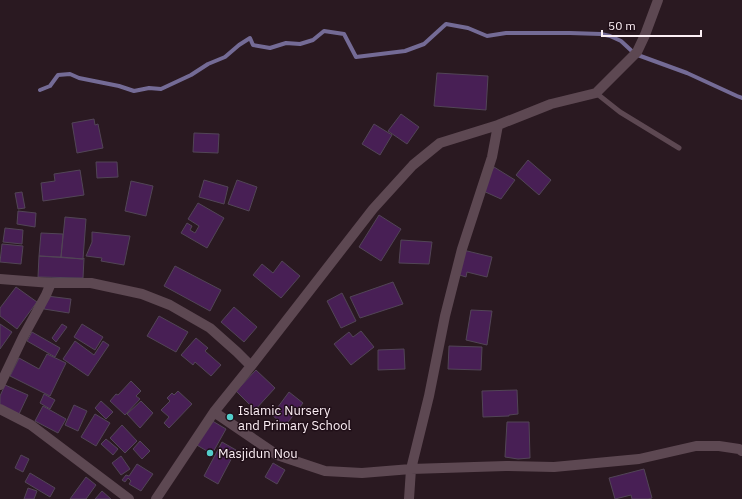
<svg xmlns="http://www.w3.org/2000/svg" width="742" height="499" viewBox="0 0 742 499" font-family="'IBM Plex Sans',sans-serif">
	<rect width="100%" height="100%" fill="#2a1921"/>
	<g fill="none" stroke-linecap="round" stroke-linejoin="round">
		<!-- stream -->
		<path stroke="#746b96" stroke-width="4" d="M40 90 50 86 58 75 70 74 79 78 119 86 134 91 149 88 161 89 191 75 208 64 225 57 239 45 250 38 253 45 270 48 286 43 300 44 313 40 324 31 344 34 356 57 405 51 424 44 446 24 468 28 487 36 506 33H570L601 34 610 36 621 41 635 54 687 73 737 96 742 98"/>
	</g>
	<!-- building -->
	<path fill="#481f55" stroke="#524556" d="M437 73 488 76 486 110 434 106Z
		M401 114 419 127 407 144 388 131Z
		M94 119 95 125 98 124 103 148 77 153 72 123Z
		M374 124 392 135 380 155 362 144Z
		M194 133 219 134 218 153 193 152Z
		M528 160 551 180 539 195 516 175Z
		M96 162H117L118 177 97 178Z
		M494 167 515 180 501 199 481 190Z
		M80 170 84 195 43 201 41 183 55 181 54 174Z
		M204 180 228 187 224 204 199 197Z
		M237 180 257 187 249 211 228 204Z
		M131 181 153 186 146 216 125 211Z
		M22 192 25 208 18 209 15 193Z
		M198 203 224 218 207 248 181 233 187 223 192 226 190 230 195 233 199 226 188 219Z
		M18 211 36 213 35 227 17 224Z
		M379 215 401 229 381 261 359 247Z
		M65 217 86 219 83 259 61 257Z
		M5 228 23 230 22 244 3 242Z
		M92 232 130 236 124 265 101 261 102 258 86 256 92 242Z
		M41 233 63 234 61 257 39 256Z
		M401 240 432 242 429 264 399 263Z
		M2 244 23 246 21 264 0 262Z
		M463 250 492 257 487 277 467 272 466 277 456 274Z
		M39 256 83 259 84 258 83 278 38 277Z
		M282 261 300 276 281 298 253 275 262 264 273 273Z
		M175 266 221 290 210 311 164 286Z
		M393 282 403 304 360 318 350 297Z
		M16 287 37 302 17 329 0 316V308Z
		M342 293 356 321 341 328 327 301Z
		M47 296 71 299 69 313 44 309Z
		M234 307 257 327 244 342 221 322Z
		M471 310 492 311 487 345 466 340Z
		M159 316 188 332 176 352 147 336Z
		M0 324 12 332 0 349Z
		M62 324 67 327 56 342 52 338Z
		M82 324 103 337 95 350 74 337Z
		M361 331 374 347 351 365 334 344 349 332 353 337Z
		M32 332 60 348 55 357 27 341Z
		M196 338 208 348 205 351 221 365 211 376 195 362 193 365 181 355Z
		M75 341 94 355 103 341 109 345 88 376 63 359Z
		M449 346 482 347 481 370 448 369Z
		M404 349 405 369 378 370V350Z
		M47 354 66 363 50 396 10 376 19 358 39 369Z
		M256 370 275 388 255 410 236 391Z
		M131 381 141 391 136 396 140 399 125 415 110 401 116 394 118 395Z
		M5 385 28 395 19 414 0 405V396Z
		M517 390 518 414 509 415V416L483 417 482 391Z
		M178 391 192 404 169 428 164 423 169 417 161 410 170 401 167 398 172 393 174 395Z
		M289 392 303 403 285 426 272 415Z
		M44 394 55 400 50 409 40 403Z
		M101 401 113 412 106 419 95 408Z
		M141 401 153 413 140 428 127 414Z
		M74 405 87 411 78 431 65 425Z
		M43 406 66 419 58 433 35 421Z
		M95 414 110 423 96 446 81 437Z
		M209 419 226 429 212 454 195 444Z
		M507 422H529L530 458 518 459 505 457Z
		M122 425 137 441 125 453 110 438Z
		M106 439 118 449 113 455 101 444Z
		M140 441 150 451 142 459 133 449Z
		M222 442 236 450 218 484 204 476Z
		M21 455 29 459 23 472 15 468Z
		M121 456 130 469 121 475 112 463Z
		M273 463 285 470 277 484 265 477Z
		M137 464 153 474 141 491 129 484 131 481 128 478 125 482 122 480 126 475 129 476Z
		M644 469 652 498 648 499H632L631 495 615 499 609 478Z
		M30 473 55 488 50 497 25 482Z
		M86 477 96 485 86 499H70Z
		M28 488 37 491 34 499H24Z
		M102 491 111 499H95Z"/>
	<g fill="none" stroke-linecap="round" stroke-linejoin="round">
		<!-- service -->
		<path stroke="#5d4852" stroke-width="5" d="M596 93 620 112 679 148"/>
		<!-- minor -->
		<path stroke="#5d4852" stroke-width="10" d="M0 279 51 283H91L142 294 170 305 210 328 237 352 251 366
			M0 385 23 337 46 295 51 283
			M0 409 31 425 129 499
			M214 412 277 455 325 471 362 473 411 469 506 466 554 467 639 459 696 446H719L739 449 742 451
			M156 499 214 412 251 366 373 209 413 165 440 143 498 125 551 104 596 93 637 52 645 35 658 0
			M409 499 411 469 429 396 445 316 462 249 492 157 498 125"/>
	</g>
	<!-- markers -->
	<g fill="#53cdca" stroke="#200f18" stroke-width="1.5">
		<circle cx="230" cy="417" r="4"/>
		<circle cx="210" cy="453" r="4"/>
	</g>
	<g text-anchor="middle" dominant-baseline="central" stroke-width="3" stroke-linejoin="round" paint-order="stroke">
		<!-- poi labels -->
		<g font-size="13" fill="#fceff5" stroke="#200f18" text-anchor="start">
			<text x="238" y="410">Islamic Nursery<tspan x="238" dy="15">and Primary School</tspan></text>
			<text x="218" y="453">Masjidun Nou</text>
		</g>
	</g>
	<!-- scale -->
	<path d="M602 30v6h99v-6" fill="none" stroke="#fceff5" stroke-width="2"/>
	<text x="608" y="30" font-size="12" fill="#fceff5" stroke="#200f18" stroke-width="3" paint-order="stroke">50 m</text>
</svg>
